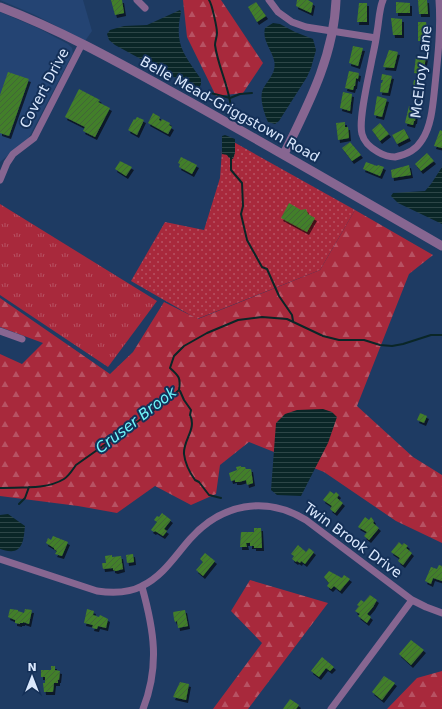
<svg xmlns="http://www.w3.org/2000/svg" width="442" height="709" viewBox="0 0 442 709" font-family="'DejaVu Sans',sans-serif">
	<defs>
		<pattern id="grass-dots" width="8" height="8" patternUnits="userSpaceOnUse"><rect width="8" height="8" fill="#a8293c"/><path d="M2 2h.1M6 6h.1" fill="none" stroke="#b75263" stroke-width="1.8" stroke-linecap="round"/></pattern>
		<pattern id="forest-firs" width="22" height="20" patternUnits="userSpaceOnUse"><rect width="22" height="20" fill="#a8293c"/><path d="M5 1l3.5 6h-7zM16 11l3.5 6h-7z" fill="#b75263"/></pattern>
		<pattern id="park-tufts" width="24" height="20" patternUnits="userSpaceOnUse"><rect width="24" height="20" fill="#a8293c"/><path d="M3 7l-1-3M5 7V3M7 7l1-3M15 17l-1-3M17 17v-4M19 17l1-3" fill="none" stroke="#b75263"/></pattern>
		<pattern id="water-rules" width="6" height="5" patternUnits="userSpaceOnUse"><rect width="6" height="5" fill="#0a2627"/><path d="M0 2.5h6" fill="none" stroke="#2d4647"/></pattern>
		<pattern id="building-hatch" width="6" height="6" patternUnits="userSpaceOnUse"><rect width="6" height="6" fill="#437f2a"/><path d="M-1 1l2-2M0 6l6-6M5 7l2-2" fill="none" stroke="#426539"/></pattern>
		<filter id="shadow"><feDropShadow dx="2" dy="3" stdDeviation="0" flood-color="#0009"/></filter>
	</defs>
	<rect width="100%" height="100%" fill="#1e3b63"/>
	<!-- built -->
	<path fill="#244473" d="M0 0H83L92 31 85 41 35 15Z
		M0 12 38 28 68 44 72 48 73 53 28 139 0 162Z"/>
	<!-- grass -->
	<path fill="url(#grass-dots)" d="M223 136 355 210 320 270 197 319 131 281 165 222 204 230 220 178Z"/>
	<!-- forest -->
	<path fill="url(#forest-firs)" d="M183 0H221L263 63 243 93 216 96 187 37Z
		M355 210 433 255 409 274 357 406 413 457 442 475V543L396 521 324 472 249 442 220 465 216 494 191 505 155 486 117 513 78 506 0 496V354L22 364 43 343 0 327V298L110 374 133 352 164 302 198 319 320 270Z
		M250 580 328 603 248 709H213L262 643 231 611Z
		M442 671V709H387L417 678Z"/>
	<!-- park -->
	<path fill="url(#park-tufts)" d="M0 204 157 301 108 367 0 295Z"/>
	<!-- water -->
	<path fill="url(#water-rules)" d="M180 10 181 12C174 45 184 54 201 79V84L199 89 194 88 115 45 109 40 107 34 110 30 124 26 147 25Z
		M273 23 280 24 295 32 313 39 316 50 311 68 307 77 279 121 275 124 268 122C264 113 259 98 263 89 268 79 277 73 274 60 271 49 262 40 265 28Z
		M225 135 235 139V153L233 159 229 158 227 155 222 154V136Z
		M442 167V224L398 203 391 196 393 193 425 191 431 184Z
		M323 409 332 412 337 417 328 443 301 496 277 495 271 490 276 423 285 414 297 410Z
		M8 514 25 526C24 534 24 550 13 551 9 552 4 550 0 549V515Z"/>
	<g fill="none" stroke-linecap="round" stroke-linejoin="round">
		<!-- stream -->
		<path stroke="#0a2627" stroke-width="2" d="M209 0C212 4 217 28 217 33 217 37 215 41 215 45 218 67 229 86 231 108
			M207 92 230 98 240 94 252 93
			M231 157V170L242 183 243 206 241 214 247 240 262 267 267 269 279 296 292 315 293 321
			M180 391 184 400 191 410 190 415C197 429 183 440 184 454 185 463 190 473 195 480L199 482 209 495 221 498
			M0 488C20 487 46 490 64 479 69 476 73 469 76 465L168 400 179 390C181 378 179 376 170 368L174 356 184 346 207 333 238 320 262 317 287 319 323 336 339 340H364L380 345 392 346 403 344 431 335H442
			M19 504 25 498 29 487"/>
	</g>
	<!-- building -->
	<path fill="url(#building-hatch)" filter="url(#shadow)" d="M111 0H122L124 13 115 15Z
		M297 0H308L313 3 311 13 296 6Z
		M418 0H427L428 14H419Z
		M256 2 266 16 257 22 248 7Z
		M396 2 410 3V13H396Z
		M359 3H367V22H357Z
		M391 18 402 19V35H393Z
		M418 22H426L427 27 426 35H428V41H418Z
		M353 46 363 48 358 66 349 63Z
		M389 50 398 52 394 68 383 67Z
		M416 56 426 57 423 74 414 73Z
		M349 71 359 73 358 79 356 78 355 86H354L353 90 345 88Z
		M8 72 29 79 9 136 0 133V95Z
		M382 74 392 76 388 93 380 92 381 83H382L383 80H381Z
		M414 80 423 81 421 99 411 96Z
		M79 89 100 100 98 102 110 108 95 137 83 131 85 127 65 117Z
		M343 92 352 94 350 111 340 108Z
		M377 96 387 99 382 117 374 115Z
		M409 106 419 108 417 114 416 113 415 121H414L413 125 405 123Z
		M153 113 160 117 159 120 161 121 162 119 170 123 169 125 172 127 168 134 148 123Z
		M137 117 144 120 137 135 128 130 134 119 135 120Z
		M345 122V127H348L349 138 338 140 336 123Z
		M380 123 389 134 380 141 372 130Z
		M404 129 409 138 397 144 392 135Z
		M440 130 442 131V148L434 146Z
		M350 142 361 155 352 161 342 148Z
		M427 153 434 161 421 171 415 164Z
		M181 157 197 165 192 174 179 167 180 164 178 163Z
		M120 161 132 167 126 176 115 169Z
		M366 162 377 166 378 165 384 167 380 176 363 169Z
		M409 165 411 175 392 178 391 170Z
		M289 203 301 210 306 209 308 214 315 218 307 232 281 218Z
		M420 413 427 416 424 423 417 420Z
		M241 466V467H245L246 469H251L253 483 247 485 246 480 239 482H235V480L231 481 229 473 237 470 236 467Z
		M330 491 334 494 336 492 339 495 337 498 343 503 335 513 330 509 332 506 323 500Z
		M162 513 171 520 164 529 167 531 163 536 155 531 154 532 151 530 157 522 154 520 157 516 159 517Z
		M365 517 369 520 371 517 374 521 373 523 379 528 369 540 364 536 367 532 358 527Z
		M254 528H261L262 548H254V546H250V543H246L247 547H240L241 532H254Z
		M53 536 68 542 62 556 55 554 57 551 54 549V548L46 543 48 538 51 540Z
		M399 542 402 545 404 543 408 546 406 548 412 553 403 565 398 561 400 558 391 552Z
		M298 545 306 552 309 548 314 552 305 564 301 561 300 563 297 561 296 562 292 559 294 556 291 554Z
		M205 553 215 561 203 576 196 570 203 562 200 559Z
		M133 554 134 562 127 563 126 555Z
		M112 555V557L121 556 123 569 116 571 113 570V568L103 569 102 563H106L105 556Z
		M439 565 442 566V581L433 578 431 584 425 581 431 567 437 569Z
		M329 571 342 578 344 575 350 579 340 591 334 586 331 589 327 586 329 583 324 577Z
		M370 595 377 600 373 607 367 614 371 617 367 623 358 616 360 614 355 611 359 606 357 605 361 600 364 602Z
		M10 609 18 610V611L24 613 25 609 32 610 29 624 23 622V623H20V624L15 623V620L8 617Z
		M87 609 94 611 93 615 99 617 100 615 108 619 106 628 98 626 97 629 92 628 93 625 84 623Z
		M185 610 188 626 178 628 177 621 175 622 174 619 173 612Z
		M411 640 424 650 411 665 399 654Z
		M322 657 334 667 330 671 326 668 319 677 311 671Z
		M51 666H55V670L60 671 59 680H58V683H54L53 692H44L43 683H45V677H41V670H51Z
		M384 676 395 683 382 700 372 692Z
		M180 682 189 684 186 700 173 697Z
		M290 699 299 705 296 709H283Z"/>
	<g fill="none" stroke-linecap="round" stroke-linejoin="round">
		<!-- minor -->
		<path stroke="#876691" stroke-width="7" d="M137 0 145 8
			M269 0 278 12 292 22 306 27 376 38
			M383 0C379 9 379 22 377 32 376 41 374 50 372 59 369 76 358 120 362 134 364 142 371 148 378 152 383 155 389 157 395 157 406 155 416 150 422 140 432 125 433 103 435 85 438 56 441 28 439 0
			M0 180 7 163 13 154 34 138 82 44
			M0 331 22 339
			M0 559 97 591C111 593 129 593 142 586 163 576 175 556 190 539 221 504 265 495 306 520L412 600 426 607 442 613
			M142 587C154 630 160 666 143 709
			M331 709 412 600"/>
		<!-- tertiary -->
		<path stroke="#876691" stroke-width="9" d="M0 7C66 32 130 69 192 103 276 150 359 198 442 246
			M284 154C308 105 334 56 336 0"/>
	</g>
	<g text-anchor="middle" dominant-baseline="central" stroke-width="4" stroke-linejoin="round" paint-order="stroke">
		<!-- street labels -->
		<g font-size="14" fill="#dae8fd" stroke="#143058">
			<text transform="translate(421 72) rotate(-83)">McElroy Lane</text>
			<text transform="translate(44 88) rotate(-62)">Covert Drive</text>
			<text transform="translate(230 109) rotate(29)">Belle Mead-Griggstown Road</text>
			<text transform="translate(353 540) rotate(36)">Twin Brook Drive</text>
		</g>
		<!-- water labels -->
		<g font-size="15" font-style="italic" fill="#6ff6fa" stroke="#143058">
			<text transform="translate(136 420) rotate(-38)">Cruser Brook</text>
		</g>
	</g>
	<!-- north arrow -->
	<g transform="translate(32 677)" stroke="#143058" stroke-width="3" paint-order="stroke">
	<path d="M0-3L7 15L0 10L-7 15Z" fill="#dae8fd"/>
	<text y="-6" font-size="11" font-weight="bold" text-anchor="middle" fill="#dae8fd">N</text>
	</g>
</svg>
